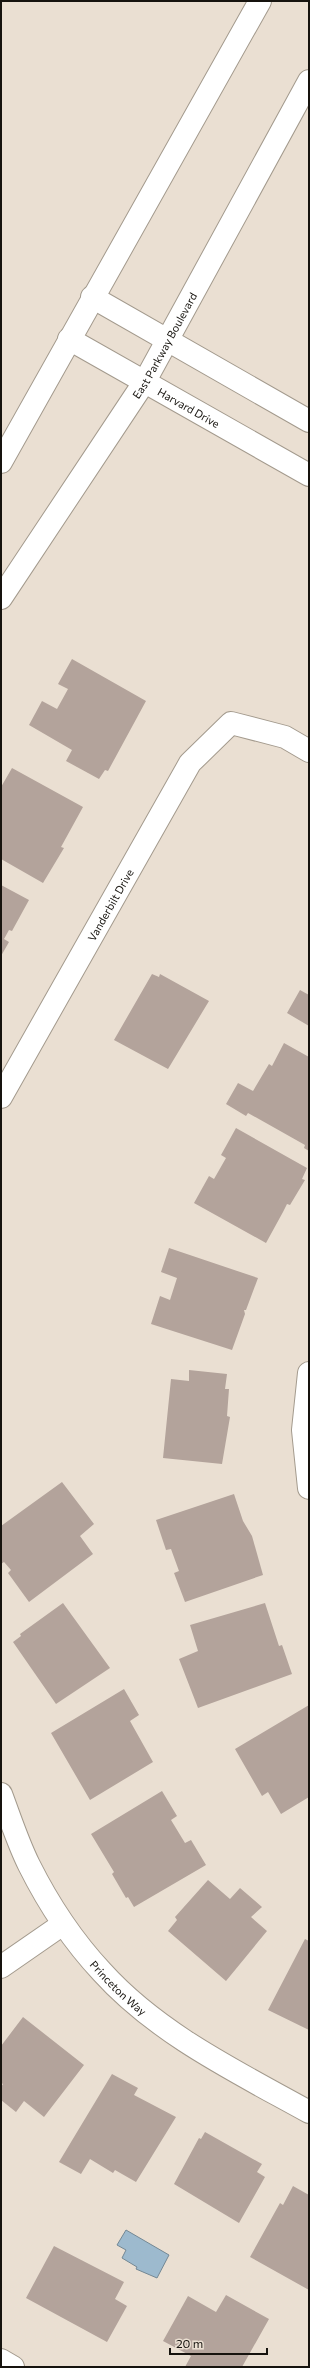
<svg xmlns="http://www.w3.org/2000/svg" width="310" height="2368" viewBox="0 0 310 2368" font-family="Commissioner,sans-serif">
	<rect width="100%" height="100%" fill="#eadfd2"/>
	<!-- water -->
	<path fill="#9dbace" stroke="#748894" d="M126 2230 169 2255 157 2278 136 2269 137 2267 122 2258 126 2250 117 2245Z"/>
	<!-- building -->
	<path fill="#b3a39b" d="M72 659 146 701 108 771 105 770 99 779 66 761 72 750 29 725 42 701 57 709 68 689 58 684Z
		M12 768 83 807 61 847 64 848 43 883 1 859V787Z
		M1 885 29 900 12 931 9 930 4 939 9 942 1 956Z
		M152 974 159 977 160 974 209 1001 168 1069 114 1040Z
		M300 990 309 995V1026L287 1013Z
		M284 1043 309 1057V1151L304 1148 305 1145 248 1113 246 1116 226 1104 238 1083 253 1091 269 1064 272 1066Z
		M236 1128 307 1168 302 1179 305 1180 290 1205 287 1204 283 1212 266 1243 194 1203 209 1176 214 1179 226 1158 221 1155Z
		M169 1248 258 1278 246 1310H244L245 1314 232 1350 151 1324 160 1296 170 1300 177 1278 161 1272Z
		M189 1370 227 1374 225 1389H229L227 1416 230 1417 222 1464 163 1458 171 1379 189 1381Z
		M62 1482 94 1524 80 1536 93 1554 29 1602 8 1573 11 1570 4 1562 1 1564V1526Z
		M234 1494 243 1521 252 1536 263 1575 185 1602 174 1573 179 1571 171 1549 166 1550 156 1520Z
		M63 1603 110 1668 56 1704 13 1642 21 1636 20 1634Z
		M265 1603 279 1646 282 1645 292 1674 198 1708 179 1659 198 1651 190 1625Z
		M124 1689 139 1715 130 1721 153 1762 90 1800 51 1733Z
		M309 1705V1797L281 1814 268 1792 262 1796 235 1749Z
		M162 1791 177 1816 171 1820 185 1843 191 1840 206 1865 134 1907 128 1897 126 1898 112 1874 114 1872 91 1834Z
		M208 1880 230 1899 240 1888 262 1907 251 1917 267 1931 226 1981 168 1931 177 1920 175 1917Z
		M305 1939 309 1941V2030L268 2010Z
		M23 2017 84 2065 44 2117 24 2101 16 2112 1 2100V2087L3 2084 1 2083V2046Z
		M112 2074 138 2088 134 2095 176 2117 136 2182 115 2170 113 2173 90 2159 81 2174 59 2162Z
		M205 2132 262 2164 257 2172 265 2177 239 2223 174 2184 199 2138 201 2139Z
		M293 2186 309 2195V2290L250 2257 280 2203 283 2205Z
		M54 2246 124 2282 115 2299 127 2306 107 2342 26 2298Z
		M226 2295 269 2319 242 2367H185L191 2356 163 2341 188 2296 216 2312Z"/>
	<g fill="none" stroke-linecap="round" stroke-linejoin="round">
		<defs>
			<g id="minor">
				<path id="s1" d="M1 1097 190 763 231 723 285 737 309 751"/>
				<path d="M309 1373 303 1430 309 1488"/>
				<path id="s2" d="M1 1794C10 1818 18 1843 29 1865 48 1903 73 1941 102 1972 158 2034 237 2072 309 2112"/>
				<path d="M1 1967 63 1924"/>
				<path d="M1 2360 13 2367"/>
			</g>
			<g id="tertiary">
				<path d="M92 297 309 421"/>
				<path id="s3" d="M69 339 309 475"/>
				<path d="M1 462 260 1"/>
				<path id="s4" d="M1 598 145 381 309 81"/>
			</g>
		</defs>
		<!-- minor casing -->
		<use href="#minor" stroke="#a39a8d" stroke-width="24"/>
		<!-- tertiary casing -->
		<use href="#tertiary" stroke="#a39a8d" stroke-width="24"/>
		<!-- minor -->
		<use href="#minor" stroke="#fff" stroke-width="22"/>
		<!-- tertiary -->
		<use href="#tertiary" stroke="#fff" stroke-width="22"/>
	</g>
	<g text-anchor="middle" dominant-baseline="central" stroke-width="3.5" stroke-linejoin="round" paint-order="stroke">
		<!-- street labels -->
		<g font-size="11" fill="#16130e" stroke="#eadfd2">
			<text stroke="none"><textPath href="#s4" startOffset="301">East Parkway Boulevard</textPath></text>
			<text stroke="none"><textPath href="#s3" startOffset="138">Harvard Drive</textPath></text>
			<text stroke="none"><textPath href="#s1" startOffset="221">Vanderbilt Drive</textPath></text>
			<text stroke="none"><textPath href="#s2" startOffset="229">Princeton Way</textPath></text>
		</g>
	</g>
	<!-- border -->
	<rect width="310" height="2368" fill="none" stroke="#16130e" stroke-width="4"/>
	<!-- scale -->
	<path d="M170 2348v6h97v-6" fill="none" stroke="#16130e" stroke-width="2"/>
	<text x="176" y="2348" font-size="12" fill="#16130e" stroke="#eadfd2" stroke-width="3" paint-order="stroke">20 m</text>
</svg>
